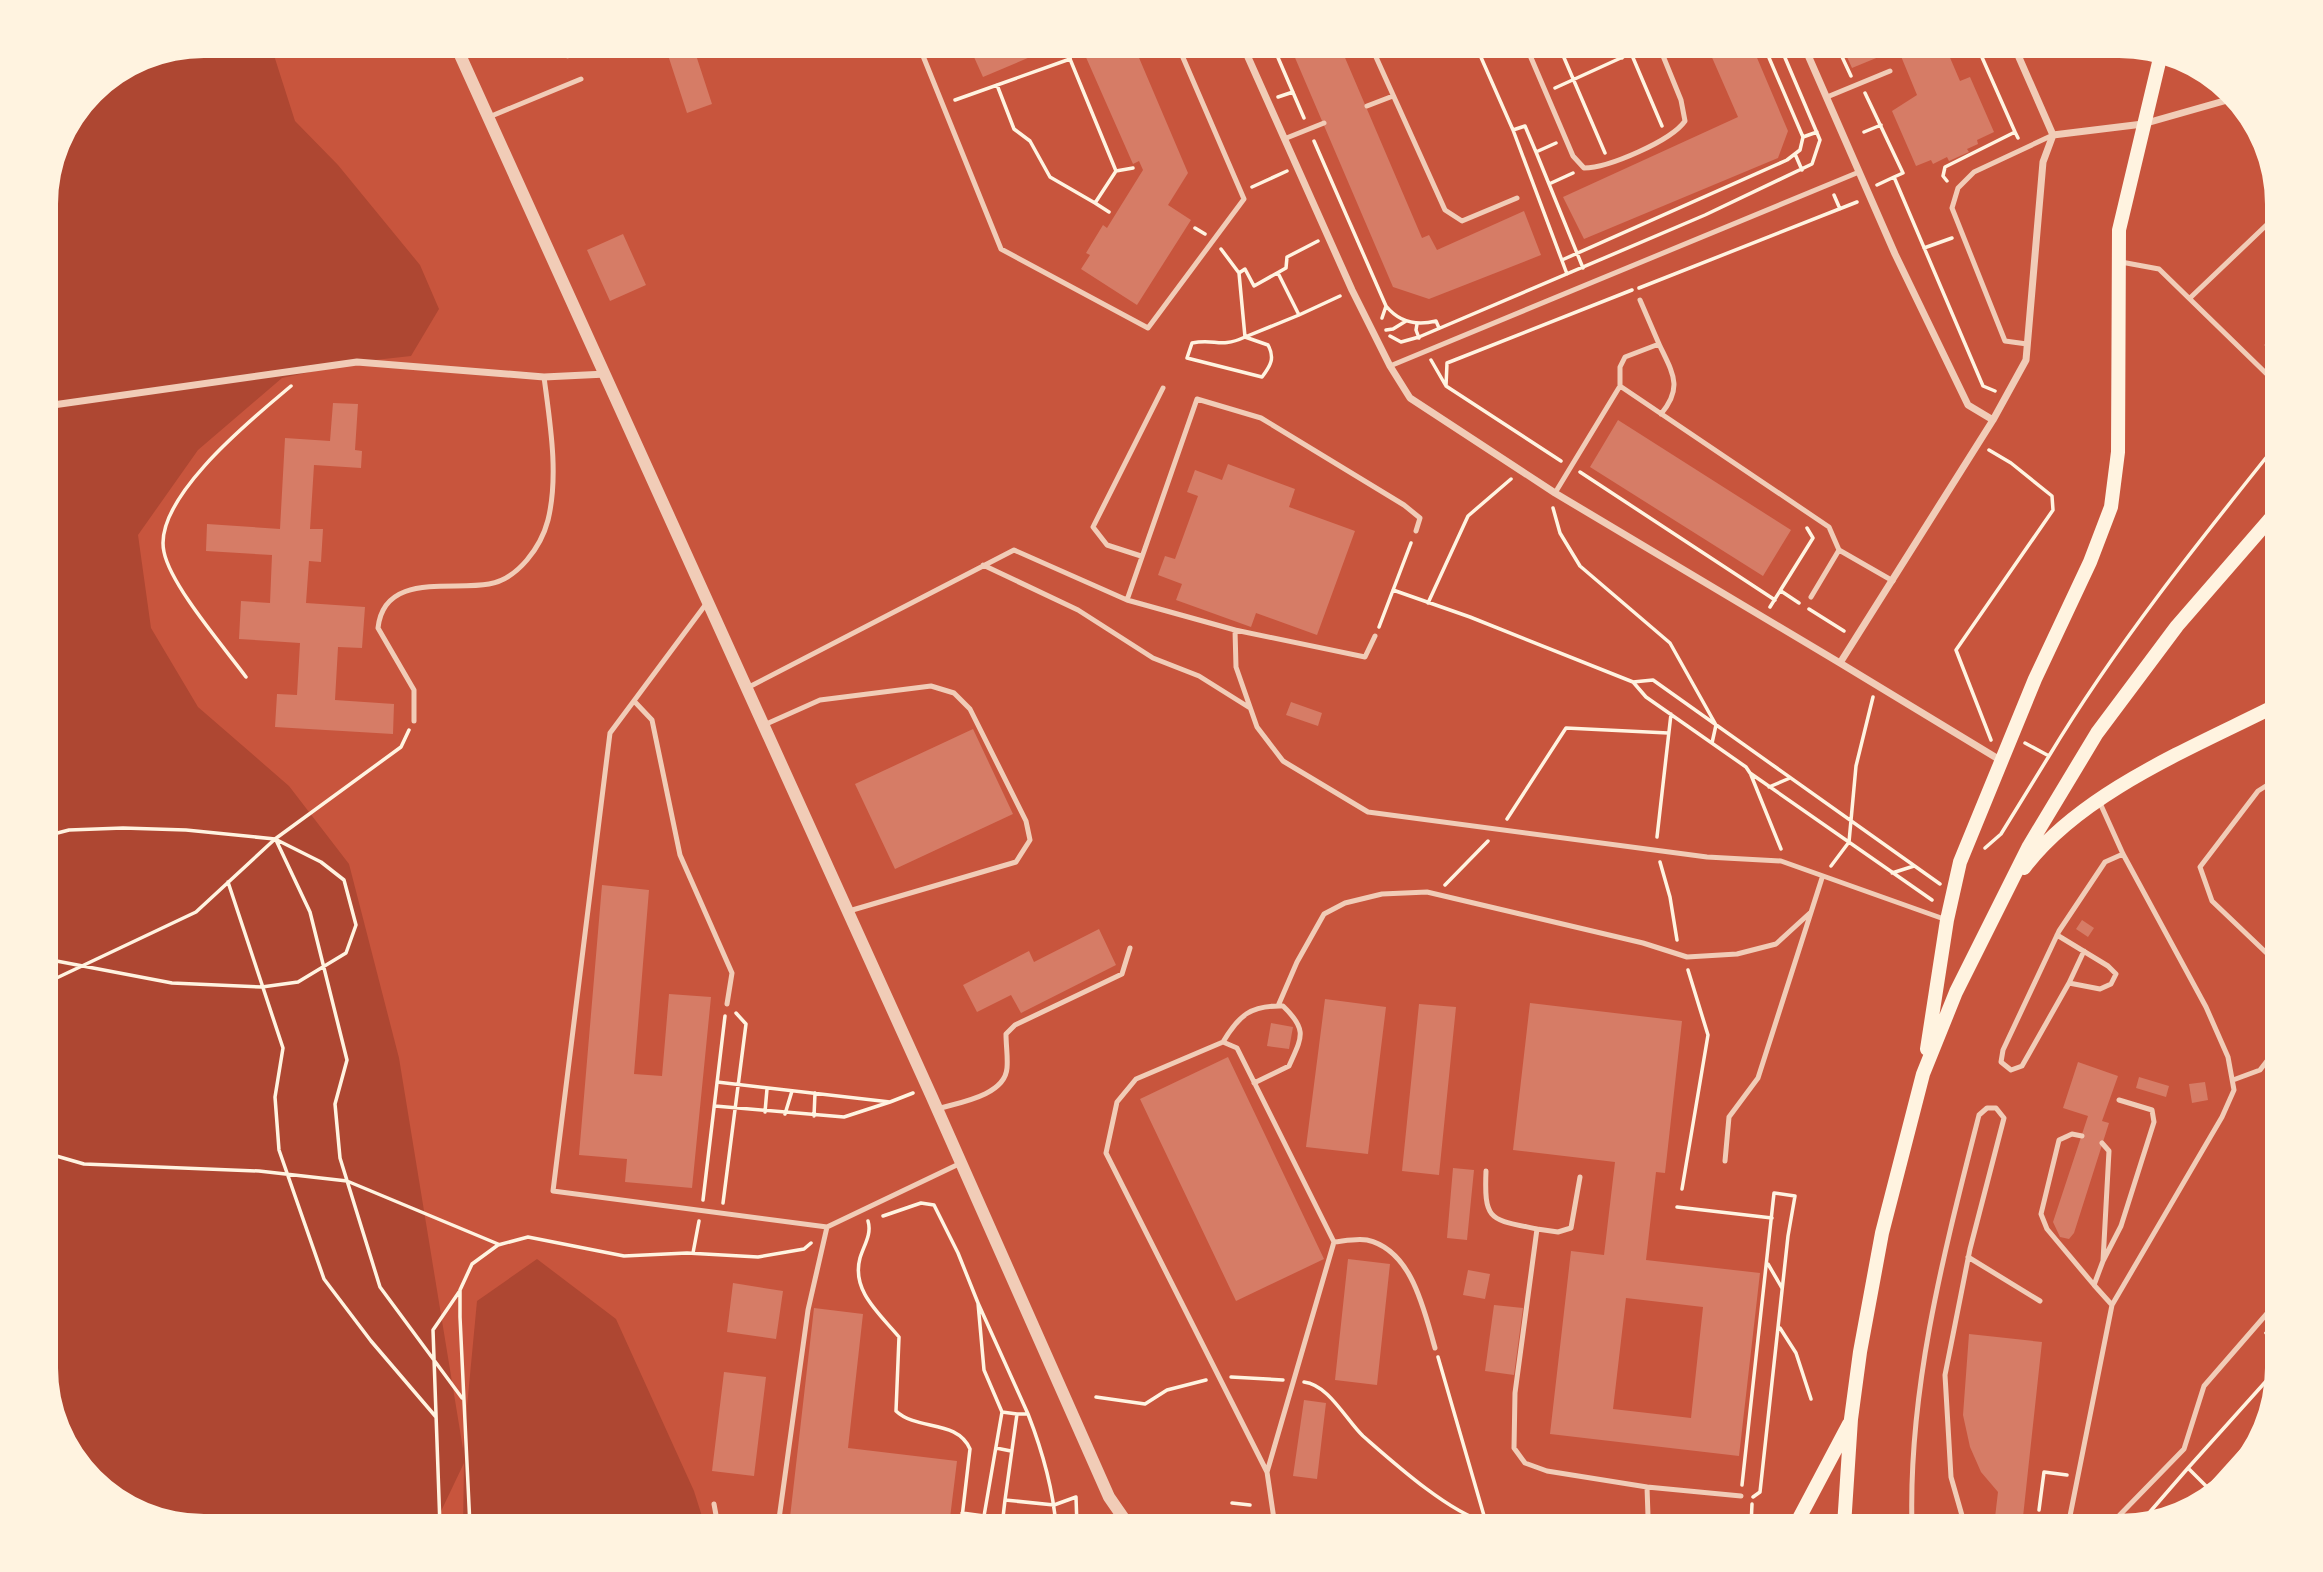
<svg xmlns="http://www.w3.org/2000/svg" width="2323" height="1572" viewBox="0 0 2323 1572" font-family="Helvetica,sans-serif">
	<rect width="100%" height="100%" fill="#c8553d"/>
	<!-- green -->
	<path fill="#ae4732" d="M203 46H271L295 121 338 165 420 265 439 309 411 356 357 362 282 378 198 450 138 535 151 628 198 707 289 786 349 864 399 1058 463 1449 477 1301 537 1259 616 1319 694 1491 705 1526H463L464 1463 434 1526H203L115 1500 66 1447 46 1379V193L58 143 92 91 143 57Z"/>
	<!-- building -->
	<path fill="#d67c66" fill-rule="evenodd" d="M561 46H597L567 59Z
		M678 46H693L712 104 687 113 666 49Z
		M969 46H1056L983 77Z
		M1081 46H1134L1188 173 1168 205 1191 220 1137 305 1081 269 1090 255 1086 253 1103 225 1107 228 1143 170 1139 161 1133 164Z
		M1290 46H1340L1422 238 1429 235 1437 250 1524 211 1541 255 1429 299 1393 287Z
		M1707 46H1752L1788 131 1778 158 1584 239 1563 197 1738 117Z
		M1842 46H1945L1960 81 1970 77 1994 132 1977 140 1978 144 1967 149 1969 152 1949 161 1947 157 1933 164 1931 160 1916 166 1892 111 1917 95 1898 49 1852 68Z
		M623 234 646 285 610 301 587 250Z
		M2277 331V359L2264 345Z
		M333 403 358 404 355 450 362 451 361 468 314 465 310 529H323L321 562 309 561 306 603 365 607 362 648 338 647 335 700 394 704 393 734 275 727 277 694 297 695 300 643 239 639 241 601 270 603 272 555 206 551 207 524 280 529 285 438 330 441Z
		M1618 420 1791 530 1763 576 1590 467Z
		M1228 464 1295 489 1289 507 1355 531 1317 635 1256 613 1251 627 1176 600 1182 584 1158 575 1165 556 1175 559 1198 496 1187 492 1195 470 1222 480Z
		M1291 702 1322 713 1318 726 1286 715Z
		M973 729 1013 814 895 869 855 784Z
		M602 885 649 890 634 1074 662 1076 669 994 711 997 692 1188 625 1182 627 1159 579 1155Z
		M2082 920 2094 928 2088 937 2076 929Z
		M1099 929 1116 965 1021 1013 1011 995 977 1012 963 985 1029 951 1034 962Z
		M1325 999 1386 1007 1368 1154 1306 1147Z
		M1530 1003 1682 1021 1665 1173 1656 1172 1646 1260 1760 1273 1739 1456 1550 1434 1571 1251 1604 1255 1615 1162 1513 1150ZM1626 1298 1703 1307 1691 1418 1613 1409Z
		M1419 1004 1456 1007 1439 1175 1402 1171Z
		M1271 1023 1293 1027 1289 1049 1267 1046Z
		M1228 1057 1324 1259 1236 1301 1140 1099Z
		M2078 1062 2118 1076 2102 1121 2109 1123 2074 1233 2069 1239 2060 1237 2053 1222 2088 1116 2063 1108Z
		M2139 1077 2169 1086 2166 1097 2136 1088Z
		M2205 1082 2208 1100 2192 1103 2189 1084Z
		M1453 1168 1474 1170 1467 1240 1447 1238Z
		M1348 1259 1390 1264 1377 1385 1335 1380Z
		M1468 1270 1490 1274 1485 1299 1463 1295Z
		M733 1283 783 1291 776 1339 727 1332Z
		M1494 1305 1523 1308 1514 1375 1485 1371Z
		M814 1308 863 1314 848 1448 957 1461 949 1526H789Z
		M1969 1334 2042 1342 2022 1526H1994L1998 1492 1981 1472 1970 1447 1963 1415Z
		M724 1372 766 1377 754 1476 712 1471Z
		M1304 1400 1326 1403 1317 1479 1293 1476Z"/>
	<g fill="none" stroke-linecap="round" stroke-linejoin="round">
		<!-- path -->
		<path stroke="#fff3e0" stroke-width="3.5" d="M1273 46 1304 118
			M1476 46 1513 130 1567 274
			M1559 46 1605 153
			M1616 46 1622 58
			M1764 46 1803 137 1817 132
			M1837 46 1851 76
			M1977 46 2015 132
			M943 49 945 46
			M1631 53 1662 126
			M1070 59 1073 46
			M1555 88 1647 46
			M1865 93 1903 173 1894 177
			M1278 97 1293 92
			M955 100 1070 59 1116 171 1095 203 1050 177 1030 141 1014 129 997 85
			M1513 130 1525 126 1536 152
			M1864 132 1881 125
			M1314 141 1386 306 1382 318
			M1795 154 1802 170
			M1116 171 1133 168
			M1573 173 1549 184 1583 268
			M1947 181 1943 176 1945 167 2015 132 2018 138
			M1549 184 1536 152 1556 143
			M1877 185 1894 177 1983 386 1995 391
			M1252 187 1287 171
			M1834 195 1840 209
			M1095 203 1109 212
			M1195 228 1205 234
			M1924 248 1952 238
			M1221 249 1239 273 1245 269 1254 286 1286 268 1287 257 1318 241
			M1562 260 1787 160 1800 150 1803 137
			M1239 273 1245 337 1299 315
			M1278 273 1299 315 1340 296
			M1639 288 1857 202
			M1386 306C1399 322 1416 326 1436 321L1439 328
			M1417 324 1416 330 1419 338
			M1386 330 1393 329 1406 321
			M1390 336 1401 342 1419 337 1705 215 1812 164 1820 140 1780 46
			M1245 337 1268 345C1275 358 1271 365 1262 377L1187 358 1192 343C1216 338 1219 349 1245 337Z
			M1431 360 1446 386 1561 461
			M1446 386 1447 363 1632 290
			M1989 450 2011 463 2052 496 2053 510 1956 650 1991 740
			M1580 472 1775 600
			M1553 508 1560 533 1580 566 1670 643 1716 725 1712 743
			M1393 590 1470 617 1633 682 1646 697 1746 767 1750 773 1932 900
			M1781 591 1799 603
			M1428 603 1468 516 1511 479
			M1770 607 1813 538 1807 528
			M1809 609 1844 631
			M1379 627 1411 543
			M246 677C224 647 171 586 164 552 152 499 253 418 291 386
			M1633 682 1653 680 1940 884
			M2049 756C2116 645 2196 545 2277 444
			M1751 775 1781 849
			M1769 787 1790 778
			M1507 819 1566 728 1668 733
			M46 836 69 830 123 828 186 830 275 839 321 862 344 880 356 925 346 953 298 982 262 987 172 983 46 959
			M1657 837 1671 714
			M276 840 310 912 347 1060 335 1104 340 1158 380 1287 462 1398
			M1985 848 2001 834 2049 756 2025 743
			M1660 862 1670 897 1677 940
			M1831 866 1849 842 1856 766 1873 697
			M1892 873 1914 866
			M228 882 283 1048 275 1097 279 1150 324 1279 371 1341 436 1417
			M1445 885 1488 841
			M46 983 196 912 275 839 401 747 409 730
			M890 1102 913 1093
			M715 1106 844 1117 890 1102 717 1082
			M765 1112 767 1089
			M785 1114 792 1091
			M814 1116 815 1093
			M46 1153 84 1164 259 1171 347 1181 498 1244
			M1682 1189 1708 1035 1688 970
			M703 1200 725 1016
			M723 1203 746 1024 736 1013
			M1677 1207 1772 1218
			M883 1216 921 1203 934 1205 958 1253 978 1303
			M868 1221C872 1234 864 1245 860 1258 851 1291 880 1314 899 1337L896 1411C917 1431 957 1419 970 1449L961 1526
			M693 1253 699 1221
			M1768 1264 1782 1288
			M1780 1328 1796 1353 1811 1399
			M2266 1333 2277 1344
			M1438 1357 1487 1526
			M1231 1377 1283 1380
			M1304 1382C1329 1385 1346 1420 1363 1436 1394 1463 1447 1511 1485 1522
			M1096 1397 1145 1404 1167 1390 1206 1380
			M1002 1412 984 1370 978 1303 1028 1414
			M996 1448 1011 1451
			M1742 1485 1774 1193 1795 1196 1788 1236 1760 1492 1753 1497
			M2208 1488 2188 1468 2277 1369
			M2208 1494V1488H2214
			M1232 1503 1250 1505
			M2039 1510 2044 1472 2067 1475
			M2187 1511 2259 1431
			M962 1513 984 1516
			M1003 1517 984 1516 1002 1412 1017 1414
			M2142 1521 2188 1468
			M440 1526 433 1330 459 1292
			M470 1526 460 1317V1290L472 1264 498 1245 528 1237 624 1256 687 1253 758 1257 804 1249 811 1243
			M1002 1526 1005 1500
			M1056 1526C1053 1489 1042 1450 1028 1414H1017L1005 1500 1054 1505 1076 1497 1077 1526
			M1751 1526 1752 1504"/>
		<!-- service -->
		<path stroke="#f1ccb7" stroke-width="5" d="M919 46 1001 249 1148 328 1244 199 1178 46
			M1371 46 1445 210 1462 221 1517 198
			M1526 46 1573 156 1584 168C1608 168 1671 141 1685 121L1681 100 1659 46
			M1827 97 1890 71
			M1367 106 1393 96
			M489 117 581 79
			M1284 139 1324 123
			M2121 262 2159 269 2277 384
			M2190 298 2277 215
			M1659 344C1672 372 1684 387 1661 414
			M2027 344 2005 341 1952 208 1958 188 1974 172 2053 135
			M1390 366 1859 172
			M1620 386V367L1625 357 1659 344 1640 300
			M1555 493 1620 386 1829 527 1839 550 1893 581
			M1416 531 1420 518 1404 505 1261 418 1197 399 1127 600 1235 630 1236 667 1257 727 1283 761 1368 812 1707 857 1781 861 1944 919
			M1141 556 1107 545 1093 527 1163 388
			M983 565 1078 610 1153 658 1199 676 1250 708
			M1811 597 1839 550
			M706 604 610 733 553 1191 827 1227 961 1163
			M1235 630 1365 657 1375 636
			M747 688 1014 550 1127 600
			M634 701 652 720 680 855 732 973 727 1004
			M414 721V690L378 628C384 572 451 591 489 584 518 579 541 547 548 520 559 475 550 423 544 377
			M764 725 820 700 931 686 954 693 970 709 1026 821 1030 840 1016 862 849 911
			M2277 779 2258 791 2200 867 2212 901 2277 963
			M2057 935 2108 966 2116 974 2111 984 2100 989 2069 983 2022 1066 2011 1070 2001 1062 2003 1050 2059 931 2105 862 2123 854
			M2069 983 2084 951
			M1278 1006 1297 962 1324 914 1345 903 1382 894 1427 892 1643 943 1687 957 1737 954 1776 944 1811 912
			M1223 1042C1239 1015 1251 1005 1283 1006 1308 1030 1302 1037 1289 1066L1254 1083
			M2233 1080 2260 1070 2277 1048
			M937 1109C957 1103 1005 1096 1007 1068 1008 1057 1006 1046 1006 1034L1015 1025 1122 974 1130 948
			M2082 1136 2072 1134 2059 1140 2041 1214 2047 1229 2094 1285
			M2102 1143 2109 1151 2103 1261 2094 1285 2112 1305
			M1725 1161 1729 1117 1758 1078 1822 878
			M1486 1171C1484 1222 1490 1219 1537 1229
			M1580 1177 1571 1228 1558 1232 1537 1229 1515 1393 1514 1448 1525 1463 1547 1471 1647 1487 1648 1516 1656 1526
			M1334 1242C1344 1241 1357 1238 1367 1240 1412 1250 1424 1310 1435 1348
			M1968 1257 2040 1301
			M2103 1261 2121 1226 2154 1122 2152 1110 2119 1100
			M1267 1472 1334 1242 1237 1048 1223 1042 1136 1079 1117 1102 1106 1153 1267 1472 1275 1526
			M1647 1487 1741 1496
			M714 1504 718 1526
			M778 1526 808 1310 827 1227
			M1912 1526C1908 1387 1945 1249 1979 1115L1987 1108H1996L2004 1118 1970 1249 1945 1375 1951 1477 1965 1526
			M2037 1526 2038 1520
			M2068 1526 2112 1305 2222 1117 2234 1090 2228 1057 2206 1007 2123 854 2100 803
			M2109 1526 2184 1449 2204 1386 2277 1302"/>
		<!-- minor -->
		<path stroke="#f1ccb7" stroke-width="7" d="M1243 46 1352 290 1390 366 1410 398 1555 493 1840 663 1993 420
			M1804 46 1895 254 1968 405 1993 420 2026 360 2043 162 2053 135 2143 124 2231 99
			M2014 46 2053 135
			M46 406 357 362 544 377 606 374
			M1840 663 2000 760"/>
		<!-- tertiary -->
		<path stroke="#f1ccb7" stroke-width="12" d="M456 46 931 1095 1109 1497 1129 1526"/>
		<!-- secondary -->
		<path stroke="#fff3e0" stroke-width="14" d="M2024 868C2081 792 2194 747 2277 705
			M1927 1049 1947 920 1960 862 2035 679 2090 562 2111 507 2118 452 2119 230 2160 58
			M1795 1526 1849 1424
			M1844 1526 1851 1419 1860 1352 1882 1233 1923 1074 1956 992 2029 846 2097 733 2177 626 2277 511"/>
	</g>
	<!-- crop -->
	<path d="M0 0H2323V1572H0ZM204 58H2119A146 146 0 0 1 2265 204V1368A146 146 0 0 1 2119 1514H204A146 146 0 0 1 58 1368V204A146 146 0 0 1 204 58Z" fill="#fff3e0" fill-rule="evenodd"/>
</svg>
